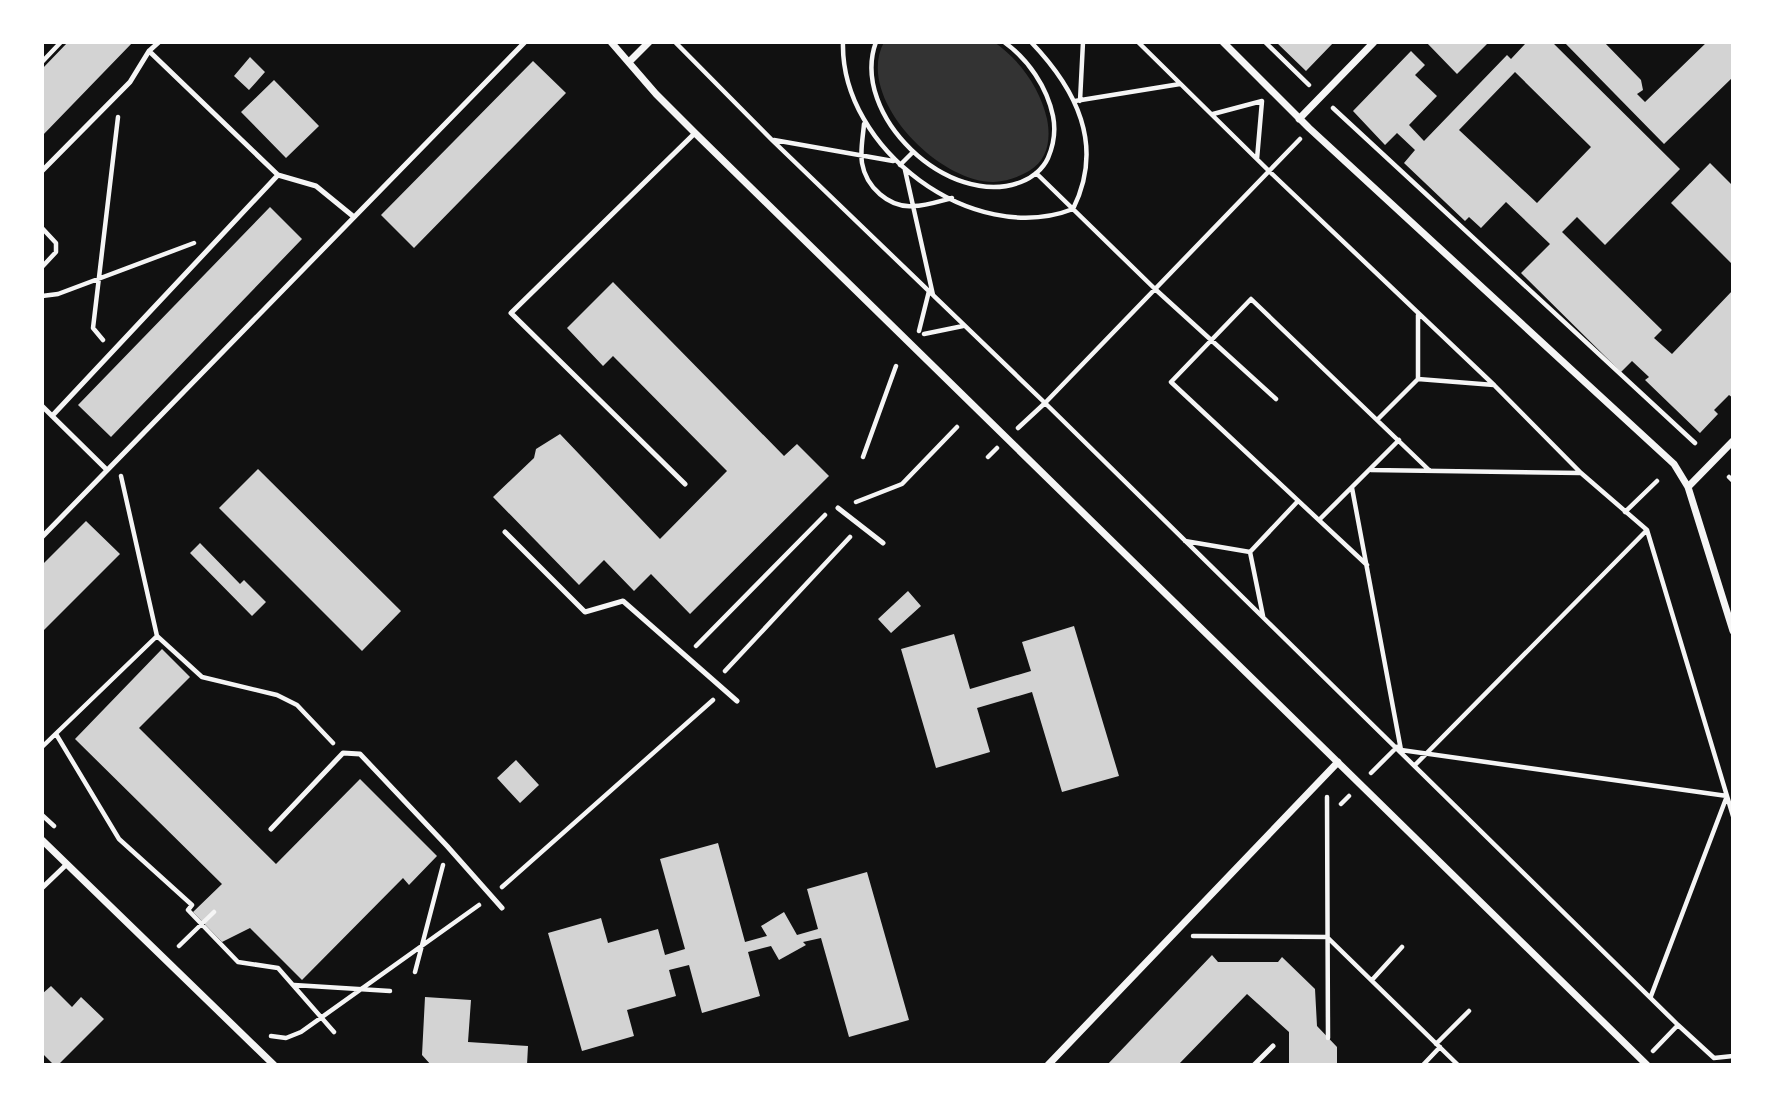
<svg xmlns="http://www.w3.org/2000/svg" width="1775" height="1107" viewBox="0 0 1775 1107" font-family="Raleway,sans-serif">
	<rect width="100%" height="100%" fill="#111"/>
	<!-- water -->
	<path fill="#333" d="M884 42H994C1020 60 1040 88 1047 119 1051 139 1048 160 1029 171 1019 177 1007 181 994 182 939 183 854 98 884 42Z"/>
	<!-- building -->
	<path fill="#d3d3d3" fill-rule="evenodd" d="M68 42H133L42 136V69Z
		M1276 42H1334L1306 71Z
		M1426 42H1489L1457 74Z
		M1523 42H1552L1680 169 1605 245 1577 217 1562 232 1662 330 1654 338 1672 354 1733 290V398L1729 395 1714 410 1718 414 1700 433 1645 380 1649 377 1632 361 1621 372 1521 273 1550 244 1506 202 1481 228 1469 217 1465 221 1404 163 1415 150 1397 133 1385 145 1353 111 1411 51 1425 65 1415 75 1437 96 1409 125 1424 141 1507 55 1511 59 1525 44ZM1515 72 1591 147 1537 203 1459 130Z
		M1564 42H1604L1641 80 1643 90 1637 94 1645 102 1707 42H1733V77L1664 144Z
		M250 57 265 72 249 90 234 76Z
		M533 61 566 93 414 248 381 215Z
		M274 80 319 126 286 158 241 112Z
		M1710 163 1733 186V265L1671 203Z
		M270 207 302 239 111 437 78 405Z
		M613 282 784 456 797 444 829 476 690 614 651 574 634 591 604 560 579 585 493 497 534 458 536 449 560 434 660 539 727 471 613 356 603 366 567 328Z
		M258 469 401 611 362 651 219 508Z
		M86 521 120 554 42 632V565Z
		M200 543 240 584 244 580 266 602 252 616 190 553Z
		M908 591 921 606 891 633 878 619Z
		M1074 626 1119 776 1062 792 1032 692 977 708 990 752 936 768 901 649 954 634 970 689 1031 671 1022 642Z
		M162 649 190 677 139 728 276 864 360 779 437 856 409 885 403 878 302 980 250 928 222 942 193 912 222 884 75 739Z
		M516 760 539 785 520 803 497 778Z
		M718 843 745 942 767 936 761 926 784 912 797 935 818 929 807 889 867 872 909 1020 849 1037 821 938 803 942 806 945 779 960 771 946 748 952 760 996 702 1013 689 965 669 970 676 996 627 1010 634 1036 582 1051 548 933 601 918 608 943 658 929 665 955 685 949 660 859Z
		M1212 955 1218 962H1278L1282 957 1315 989 1317 1026 1337 1047V1065H1289V1032L1247 994 1178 1065H1107Z
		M51 986 72 1007 81 997 104 1019 58 1065H54L42 1053V994Z
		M425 997 471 1000 468 1042 528 1046 527 1065H431L422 1055Z"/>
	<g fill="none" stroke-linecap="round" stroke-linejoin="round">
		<!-- path -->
		<path stroke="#f5f5f5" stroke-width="4.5" d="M675 42 772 140 1045 403 1678 1025 1714 1058 1733 1056
			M843 42C840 149 973 248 1073 209 1105 145 1076 89 1031 42
			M876 42C849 115 949 210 1021 182 1032 178 1043 169 1048 158 1054 144 1056 131 1053 116 1047 87 1028 59 1004 42
			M1138 42 1269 171 1494 385 1581 473 1647 530 1733 816
			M1265 42 1309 85
			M42 62 61 42
			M1075 101 1180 84
			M1080 101 1083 42
			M1333 108 1695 443
			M1213 114 1262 101 1257 159
			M864 124C863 137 860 150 862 163 866 187 889 208 913 206 926 206 940 201 952 198
			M774 140 893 161
			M900 165 913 152
			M905 170 933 295
			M1036 173 1155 289 1276 399
			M42 228 56 243V252L42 267
			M42 296 58 294 194 243
			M919 331 929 291
			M924 334 963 326
			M103 340 93 328 118 117
			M1418 379 1494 385
			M1377 420 1418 379V315
			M1018 428 1045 403 1300 139
			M863 457 896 366
			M988 457 997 448
			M1371 470 1580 473
			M121 476 157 636
			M1729 477 1733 481
			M1352 488 1401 750 1727 796 1651 996
			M856 502 902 484 957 427
			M1625 512 1657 481
			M1319 520 1399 440
			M1185 541 1250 552
			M1250 552 1298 501
			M1250 552 1263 616
			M1367 565 1171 382 1251 299 1430 471
			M696 646 825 515
			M725 671 850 537
			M56 734 119 839 192 905 188 910 238 962 278 968 334 1032
			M42 747 157 636 202 677 277 695 297 705 333 743
			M1415 765 1647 530
			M1371 773 1397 747
			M1327 797 1328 1038
			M1341 804 1349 796
			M42 815 54 826
			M502 887 713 700
			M1193 936 1327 937 1458 1065
			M179 946 214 912
			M415 972 443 865
			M1372 980 1402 947
			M294 985 390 991
			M271 1036 286 1038 301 1032 479 905
			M1436 1044 1469 1011
			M1653 1051 1678 1025
			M1423 1065 1440 1047"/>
		<!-- service -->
		<path stroke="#f5f5f5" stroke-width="5" d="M149 51 278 175
			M42 171 130 82 149 51 159 42
			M42 406 107 470
			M52 416 278 175 316 186 354 217
			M685 484 511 313 695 133
			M838 508 883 543
			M505 532 585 612 623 601 737 701
			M42 537 525 42
			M271 829 343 753 360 754 447 846 502 908
			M42 888 67 864
			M1254 1065 1273 1046"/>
		<!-- minor -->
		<path stroke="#f5f5f5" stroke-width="7" d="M611 42 656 94 695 133 1647 1065
			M1223 42 1309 128 1674 464 1688 487 1733 631
			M629 62 649 42
			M1299 119 1374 42
			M1688 487 1733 441
			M42 840 274 1065
			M1048 1065 1338 762"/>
	</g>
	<!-- border -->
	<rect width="1775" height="1107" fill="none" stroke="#ffffff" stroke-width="88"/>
</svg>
